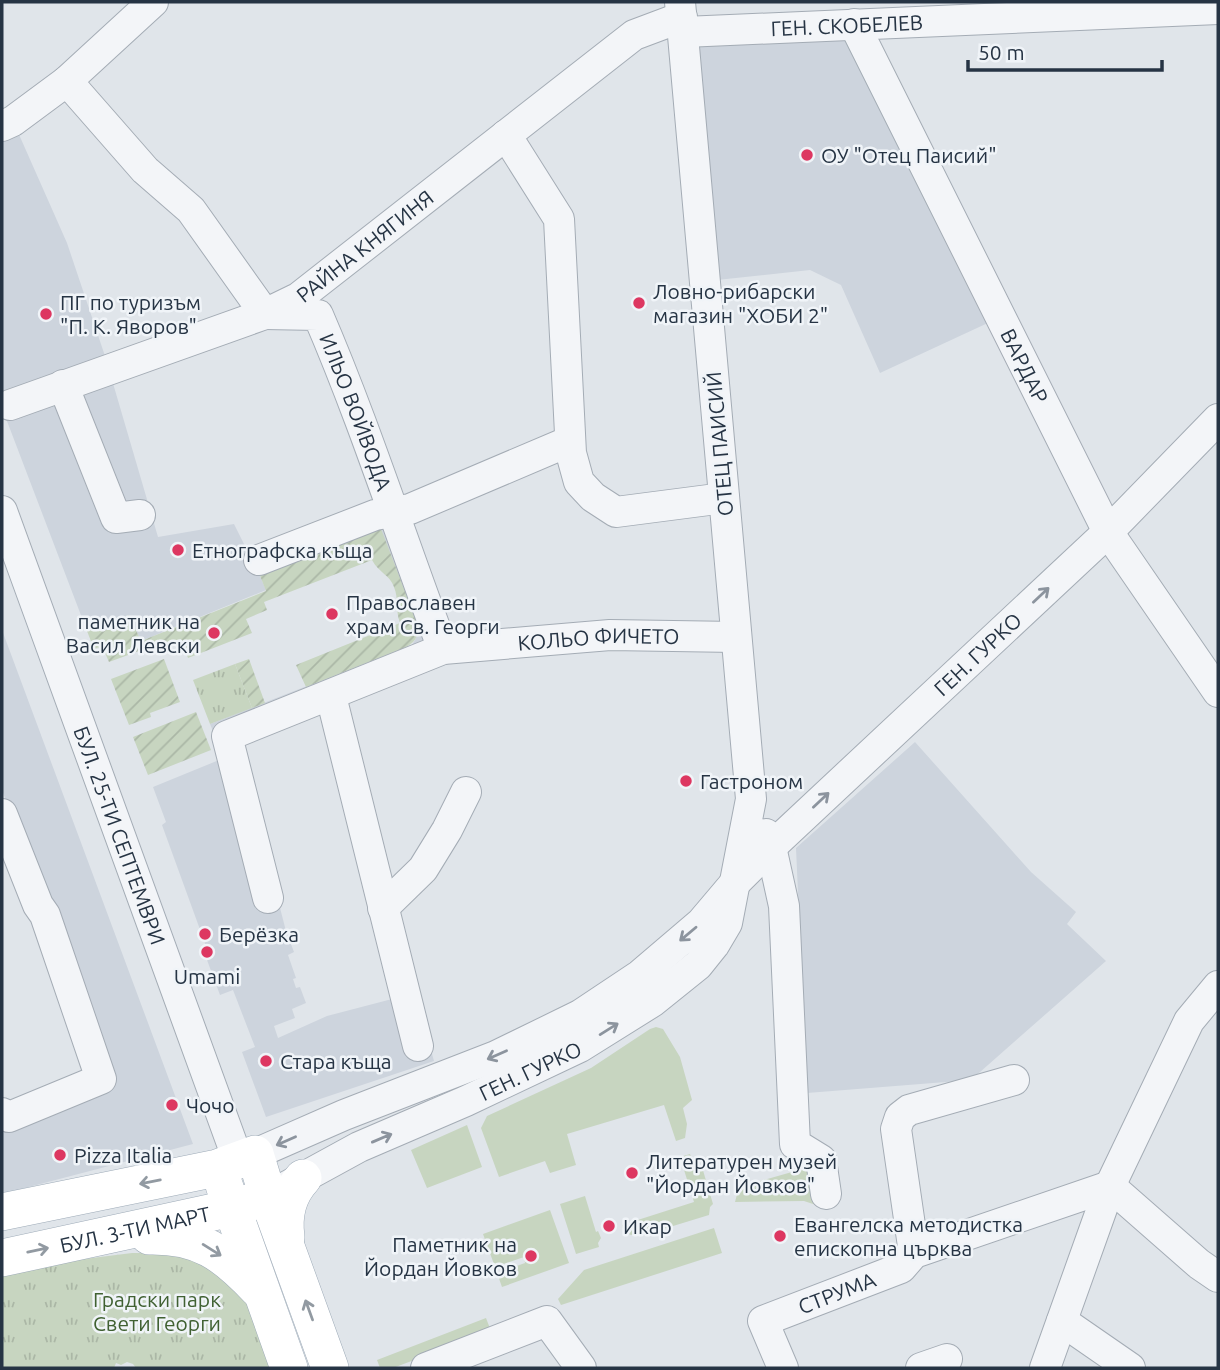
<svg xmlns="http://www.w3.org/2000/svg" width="1220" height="1370" viewBox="0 0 1220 1370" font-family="Ubuntu,sans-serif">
	<defs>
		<pattern id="park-tufts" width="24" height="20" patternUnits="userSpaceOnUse" patternTransform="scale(1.75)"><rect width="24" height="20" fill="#c7d5c0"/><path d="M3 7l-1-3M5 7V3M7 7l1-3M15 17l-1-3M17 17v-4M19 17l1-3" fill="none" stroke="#abb7a6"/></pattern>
		<pattern id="garden-furrows" width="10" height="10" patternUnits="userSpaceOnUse" patternTransform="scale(1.75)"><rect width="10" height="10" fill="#c7d5c0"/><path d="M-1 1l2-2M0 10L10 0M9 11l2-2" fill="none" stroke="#abb7a6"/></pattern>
	</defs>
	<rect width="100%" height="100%" fill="#e0e5ea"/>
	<!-- built -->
	<path fill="#cdd4dd" d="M848 32 990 322 880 373 841 285 810 270 717 280 697 41Z
		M2 109 13 121 67 243 105 356 158 537 234 524 248 552 391 498 441 639 237 743 286 931 294 952 288 955 296 978 293 979 296 988 300 987 306 1003 292 1009 295 1018 274 1026 278 1038 327 1016 415 993 434 1061 266 1117 242 1052 255 1047 233 990 220 995 207 960 206 946 162 825 166 822 153 787 224 758 210 724 399 650 412 645 416 638 377 522 257 569 266 590 141 641 129 615 87 631 2 408Z
		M2 630 193 1144 2 1194V1121L114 1086 2 790Z
		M915 742 1031 872 1076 912 1067 924 1106 961 971 1080 807 1093 796 848Z"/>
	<!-- grass -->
	<path fill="#c7d5c0" d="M656 1027 663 1029 680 1057 692 1100 683 1108 687 1124 685 1138 676 1141 664 1105 567 1134 576 1165 550 1173 545 1161 499 1177 481 1128 487 1116 591 1068 650 1029Z
		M467 1125 482 1167 427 1188 411 1150Z
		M690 1154 693 1162 702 1167 713 1204 710 1207 709 1215 660 1230 654 1228 631 1235 624 1232 622 1225 694 1202 680 1157Z
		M813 1166 819 1206 804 1201 735 1202 739 1187Z
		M585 1196 596 1232 598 1231 601 1238 598 1243 599 1247 576 1254 560 1204Z
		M550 1210 569 1263 502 1287 497 1273 525 1263 524 1257 495 1267 483 1234Z
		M714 1228 722 1253 561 1305 558 1299 584 1270Z
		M486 1318 491 1331 393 1368H380L377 1360Z"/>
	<!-- park -->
	<path fill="url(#park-tufts)" d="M235 664 252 708 210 724 193 680Z
		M132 1253H163L201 1261 251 1303 275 1368H136L133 1364 127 1362 121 1365 116 1363 114 1368H2V1274L68 1261Z"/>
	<!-- garden -->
	<path fill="url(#garden-furrows)" d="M378 521 418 625C419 640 412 645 399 650L306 687 296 665 400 623C395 609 399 599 394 587 390 575 379 573 372 560L264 602 267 610 246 619 252 633 188 658 181 639 163 646 161 643 109 662 102 646 94 649 87 631 129 615 141 641 266 591 257 568Z
		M164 659 180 702 150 713 151 717 129 725 111 679Z
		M249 659 265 703 252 708 235 664Z
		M196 712 211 750 148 775 133 737Z"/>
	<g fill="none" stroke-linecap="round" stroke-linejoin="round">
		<defs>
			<g id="minor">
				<path id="s1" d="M854 24 1108 532 1218 692"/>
				<path id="s2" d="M684 32 1218 9"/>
				<path id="s3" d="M67 81 145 170 191 210 265 314 318 315C365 424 401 538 443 649"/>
				<path d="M2 126 13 121 67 81 153 2"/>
				<path d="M506 135 559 219 571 453 579 482 593 497 616 512 724 498"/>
				<path d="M63 385 116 518 140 515"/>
				<path id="s4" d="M10 405 265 314 298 298 634 35 682 17"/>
				<path id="s5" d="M2 511 238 1160"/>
				<path d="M259 560 375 515 410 509 570 441"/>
				<path d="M331 696 418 1046"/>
				<path d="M2 814 38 905 45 915 101 1079 9 1117 2 1113"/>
				<path d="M766 834 771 847 784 906 795 1144 821 1160 826 1194"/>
				<path id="s6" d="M268 898 227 736 443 649 610 635 736 637"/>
				<path d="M383 908 423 869 447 830 466 792"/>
				<path id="s7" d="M255 1154 344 1115 496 1056 580 1015 640 975 701 923 734 884 771 847 1108 532 1218 419"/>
				<path id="s8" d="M284 1188 359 1147 466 1101 580 1047 652 1002 698 965 714 945 727 923 751 799 680 2"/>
				<path d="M914 1253 896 1129 900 1117 909 1110 1014 1080"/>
				<path d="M1062 1321 1130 1368"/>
				<path d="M426 1368 547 1321 581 1368"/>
				<path id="s9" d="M783 1368 763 1321 901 1268 914 1253 1110 1186 1199 1264 1218 1277"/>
				<path d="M921 1368 947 1359"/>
				<path d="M1045 1368 1110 1186 1189 1021 1218 986"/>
			</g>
			<g id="major">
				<path d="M224 1185 289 1368"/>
				<path d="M2 1212 217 1168 255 1154 268 1197 330 1368"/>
				<path d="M149 1236C200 1235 224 1253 258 1289"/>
				<path d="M286 1237C283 1215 288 1194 303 1178"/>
				<path id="s10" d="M2 1258 232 1208 268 1197"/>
			</g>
		</defs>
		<!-- minor casing -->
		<use href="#minor" stroke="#a4acb5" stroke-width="32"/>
		<!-- major casing -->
		<use href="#major" stroke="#9eabb8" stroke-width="38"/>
		<!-- minor -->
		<use href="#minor" stroke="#f3f5f8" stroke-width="30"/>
		<!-- major -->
		<use href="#major" stroke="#fff" stroke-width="37"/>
	</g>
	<!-- one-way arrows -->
	<defs><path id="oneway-shaft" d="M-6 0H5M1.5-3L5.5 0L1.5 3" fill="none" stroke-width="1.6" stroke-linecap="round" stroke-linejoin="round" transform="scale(1.75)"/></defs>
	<g stroke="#8c949e">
		<use href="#oneway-shaft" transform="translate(1041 595) rotate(-43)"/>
		<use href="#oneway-shaft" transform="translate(821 800) rotate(-43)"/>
		<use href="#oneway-shaft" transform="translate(688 934) rotate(140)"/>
		<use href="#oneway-shaft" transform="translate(609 1029) rotate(-32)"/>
		<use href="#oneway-shaft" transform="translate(497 1055) rotate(156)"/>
		<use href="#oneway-shaft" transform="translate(382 1138) rotate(-23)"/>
		<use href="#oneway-shaft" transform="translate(286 1141) rotate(156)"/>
	</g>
	<g stroke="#929aa2">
		<use href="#oneway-shaft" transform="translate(150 1182) rotate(169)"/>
		<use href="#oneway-shaft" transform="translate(38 1250) rotate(-12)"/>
		<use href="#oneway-shaft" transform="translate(212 1250) rotate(32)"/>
		<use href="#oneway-shaft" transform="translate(309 1310) rotate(-110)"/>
	</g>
	<!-- markers -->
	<g fill="#dd3761" stroke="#f0f4f8" stroke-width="2.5">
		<circle cx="807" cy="155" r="7"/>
		<circle cx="639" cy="303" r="7"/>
		<circle cx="46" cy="314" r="7"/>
		<circle cx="178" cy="550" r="7"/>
		<circle cx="332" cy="614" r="7"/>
		<circle cx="214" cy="633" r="7"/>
		<circle cx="686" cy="781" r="7"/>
		<circle cx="205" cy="934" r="7"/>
		<circle cx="207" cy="952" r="7"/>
		<circle cx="266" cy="1061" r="7"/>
		<circle cx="172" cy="1105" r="7"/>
		<circle cx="60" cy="1155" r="7"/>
		<circle cx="632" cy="1173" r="7"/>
		<circle cx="609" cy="1226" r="7"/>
		<circle cx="780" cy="1236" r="7"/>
		<circle cx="531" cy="1256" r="7"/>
	</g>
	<g text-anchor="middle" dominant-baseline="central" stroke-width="5" stroke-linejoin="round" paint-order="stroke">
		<!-- street labels -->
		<g font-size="21" fill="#263444" stroke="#f0f4f8">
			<text stroke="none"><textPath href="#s2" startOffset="163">ГЕН. СКОБЕЛЕВ</textPath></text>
			<text stroke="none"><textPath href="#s4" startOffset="392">РАЙНА КНЯГИНЯ</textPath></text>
			<text stroke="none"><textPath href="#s1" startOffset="382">ВАРДАР</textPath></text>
			<text stroke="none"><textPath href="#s3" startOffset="464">ИЛЬО ВОЙВОДА</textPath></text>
			<text transform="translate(719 444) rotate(-95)">ОТЕЦ ПАИСИЙ</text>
			<text stroke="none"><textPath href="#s6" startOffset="556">КОЛЬО ФИЧЕТО</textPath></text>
			<text stroke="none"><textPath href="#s7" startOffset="892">ГЕН. ГУРКО</textPath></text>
			<text stroke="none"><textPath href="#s5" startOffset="345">БУЛ. 25-ТИ СЕПТЕМВРИ</textPath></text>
			<text stroke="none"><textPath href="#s8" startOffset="273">ГЕН. ГУРКО</textPath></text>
			<text stroke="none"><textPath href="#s10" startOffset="136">БУЛ. 3-ТИ МАРТ</textPath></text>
			<text stroke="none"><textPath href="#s9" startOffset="130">СТРУМА</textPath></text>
		</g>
		<!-- poi labels -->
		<g font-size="21" fill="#263444" stroke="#f0f4f8" text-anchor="start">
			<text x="821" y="155">ОУ "Отец Паисий"</text>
			<text x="653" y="291">Ловно-рибарски<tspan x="653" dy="24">магазин "ХОБИ 2"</tspan></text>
			<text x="60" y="302">ПГ по туризъм<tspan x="60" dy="24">"П. К. Яворов"</tspan></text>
			<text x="192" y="550">Етнографска къща</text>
			<text x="346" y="602">Православен<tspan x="346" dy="24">храм Св. Георги</tspan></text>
			<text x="200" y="621" text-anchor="end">паметник на<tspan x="200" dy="24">Васил Левски</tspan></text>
			<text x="700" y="781">Гастроном</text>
			<text x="219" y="934">Берёзка</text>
			<text x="207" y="976" text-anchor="middle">Umami</text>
			<text x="280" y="1061">Стара къща</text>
			<text x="186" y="1105">Чочо</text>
			<text x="74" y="1155">Pizza Italia</text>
			<text x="646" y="1161">Литературен музей<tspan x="646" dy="24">"Йордан Йовков"</tspan></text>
			<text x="794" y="1224">Евангелска методистка<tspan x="794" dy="24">епископна църква</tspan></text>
			<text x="623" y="1226">Икар</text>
			<text x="517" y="1244" text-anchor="end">Паметник на<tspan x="517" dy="24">Йордан Йовков</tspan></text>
		</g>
		<!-- park labels -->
		<g font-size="21" fill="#406132" stroke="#f0f4f8">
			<text x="157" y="1299">Градски парк<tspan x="157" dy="24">Свети Георги</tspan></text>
		</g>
	</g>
	<!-- border -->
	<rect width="1220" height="1370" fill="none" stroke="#263444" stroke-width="7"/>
	<!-- scale -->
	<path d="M968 60v10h194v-10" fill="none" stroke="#263444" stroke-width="3.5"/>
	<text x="978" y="60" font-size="21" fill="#263444" stroke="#f0f4f8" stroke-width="5" paint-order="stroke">50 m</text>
</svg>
